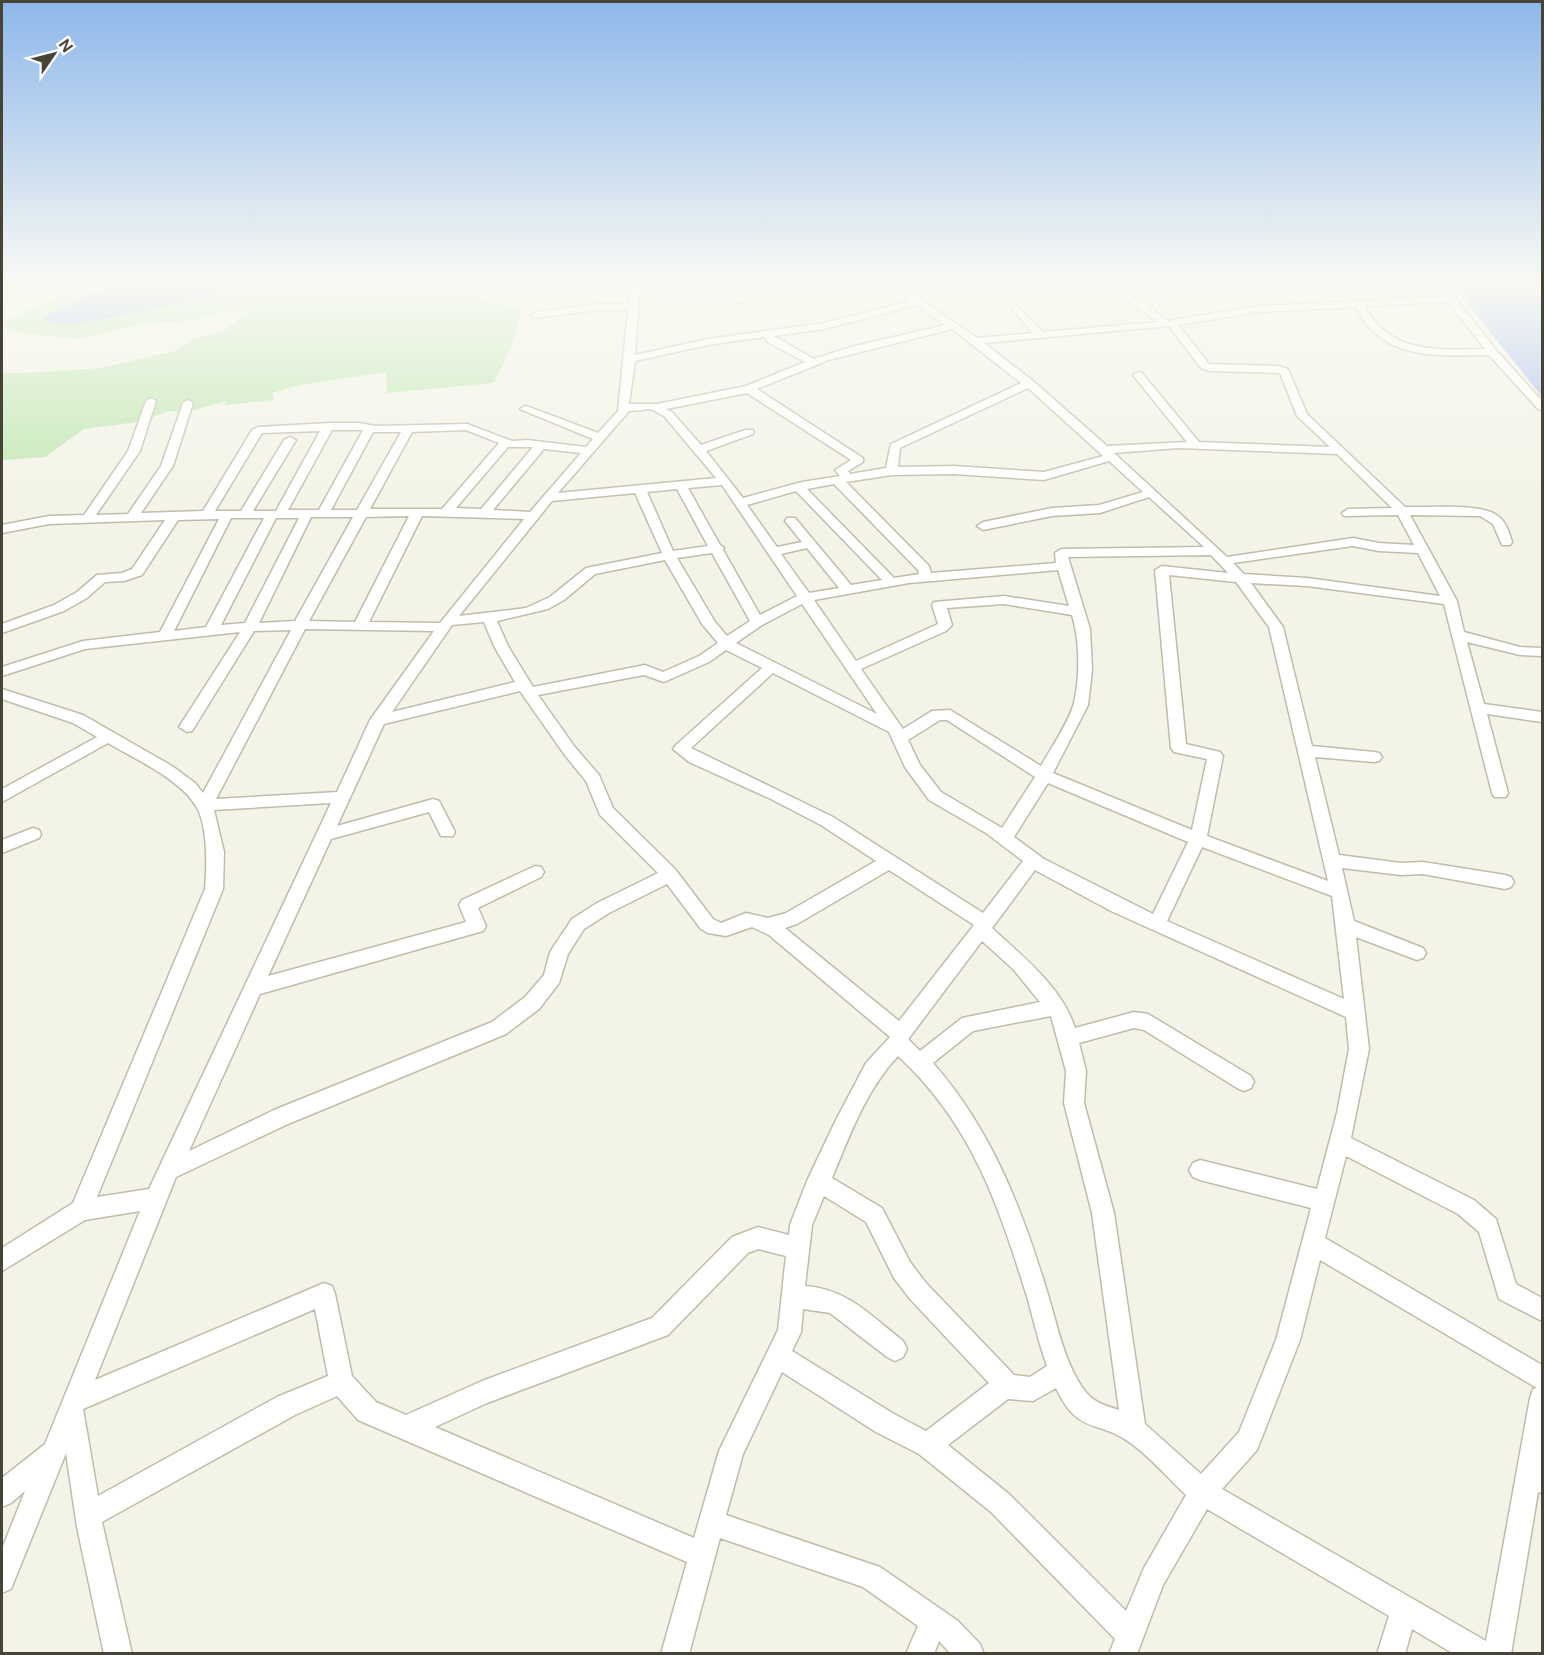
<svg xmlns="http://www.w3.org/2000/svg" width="1544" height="1655" viewBox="0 0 1544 1655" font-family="'DM Sans',sans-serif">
	<rect width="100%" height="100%" fill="#f3f3e7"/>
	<!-- green -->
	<path fill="#bfe7b1" d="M90 285H107L44 317 46 323 75 325 209 298 254 285H426L437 295 468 288 487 303 522 306C518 334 507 359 493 383L387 393 386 372 300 385 272 393 274 400 225 405 226 401 187 412 170 411 137 422 84 429 45 457 2 460V373H24L101 368 175 351 190 340 221 332 252 310H231L201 319 176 322 148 323 78 339 8 331 2 323 50 300Z"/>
	<!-- water -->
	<path fill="#a5bcef" d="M107 285H254L209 298 75 325 46 323 44 317Z
		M1453 285H1542V397Z"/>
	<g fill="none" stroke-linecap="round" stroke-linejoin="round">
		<defs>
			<path id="street" d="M594 285H610L634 290 637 285H645V286L731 290 746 301 738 303 729 296 642 292 639 297 635 355 708 339 824 323 911 301 890 285H900L977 338 1033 333 1012 309 1017 306 1043 332 1157 322 1124 298 1119 285H1127L1131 295 1143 303 1161 287 1195 285 1191 288 1167 291 1149 307 1168 321 1258 306 1444 297 1435 285H1445L1496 350 1542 401V410L1538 409 1489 355C1438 356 1382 361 1356 307L1258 312 1178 325 1209 364 1278 366 1288 369 1307 414 1405 507C1428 508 1483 502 1499 517 1507 523 1509 533 1512 542L1510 545H1502L1493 524 1480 516 1410 515 1457 601 1464 632 1520 647 1542 648V656L1520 655 1467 642 1484 704 1542 712V722L1487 714 1508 793 1506 797H1494L1492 793 1444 604 1307 586 1251 583 1283 627 1312 746 1374 752 1379 753 1382 757 1379 761 1374 762 1315 757 1339 855 1401 863 1423 862 1505 875 1511 877 1514 882 1511 887 1505 889 1423 874 1401 875 1342 868 1354 921 1423 948 1426 953 1423 958 1417 960 1356 937 1369 1049 1351 1138 1474 1200 1496 1219 1516 1284 1542 1298V1321L1499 1299 1479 1232 1458 1214 1346 1156 1325 1238 1542 1365V1493L1538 1492 1511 1654H1454L1412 1629 1405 1654H1377L1389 1616 1207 1509 1163 1585 1137 1654H1109L1115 1639 991 1512 919 1454 876 1432 782 1372 743 1454 726 1515 880 1567 958 1621 980 1644 984 1654H951L939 1641 934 1654H906L918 1626 863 1587 720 1538 689 1654H661L687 1562 358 1420 337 1396 295 1415 102 1522 132 1654H104L77 1527 66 1453 11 1589 2 1593V1549L25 1491 11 1503 2 1507V1478L45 1444 140 1211 85 1220 2 1271V1248L73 1203 205 889C207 867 208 825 196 806 180 779 135 759 108 743L2 802V789L97 737 73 723 2 699V689L83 715 172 766 195 783 203 793 291 630 254 631 192 731 187 732 179 727 240 632 85 649 2 676V667L83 641 160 632 219 519 178 520 142 575 124 581 105 582 87 598 64 611 2 633V624L54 605 77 592 97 575 122 573 132 569 165 520 49 524 2 533V525L49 516 84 515 128 451 146 401 151 398 156 401 140 451 96 515 128 514 161 466 183 403 188 400 193 403 173 466 141 513 203 511 252 430 258 427 330 423H359L375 426 467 424 512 441 527 440 586 447 593 439 520 409 525 406 529 407 598 433 618 411 628 310H598L536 318 531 315 536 312 598 304H629L631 295 595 287ZM1448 302 1485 349C1438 350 1389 354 1365 306ZM917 305 945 325 851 347 814 359 774 336 824 329ZM1169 326 1201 368 1210 371 1280 373 1297 416 1330 447 1199 442 1142 373 1138 372 1133 375 1187 442 1107 446 1033 381 984 343ZM952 329 1021 383 891 444 886 468 850 474 848 471 863 462V458L757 389 829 360ZM764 337 769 343 805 362 746 386 657 404H629L635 361 708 345ZM1028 388 1103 456 1044 472 954 466 898 467 900 448ZM747 393 851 460 835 470 840 476 802 482 743 498 706 451 753 434V430H745L701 445 672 412 666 409ZM651 409 664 416 716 478 558 493 629 411ZM332 430H363L319 510H288ZM466 430 499 443 442 509H370L412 432ZM320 431 276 511H253L296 440 290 437 284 440 241 511H215L262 433ZM373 432H401L357 510H331ZM508 447H533L481 509 456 508ZM1178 448 1337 454 1392 508 1348 509 1342 513 1344 516 1398 515 1414 545 1379 543 1353 538 1227 557 1114 453ZM544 449 581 453 530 512 493 510ZM1109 461 1143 492 1099 505 1052 508 983 522 977 526 983 530 1052 516 1100 513 1149 497 1204 547 1061 549 1055 553 1056 563 931 573 929 566 846 482 892 475 954 474 1044 480ZM834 484 918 570 919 574 894 578 807 489ZM722 485 797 596 760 615 723 550 724 548 720 545 688 488ZM677 489 708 546 673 551 647 492ZM796 491 882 580 851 585 795 518H787L785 521 802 542 777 547 747 505ZM635 493 662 553 586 568 550 597 526 608 459 616 552 501ZM409 516 355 622 309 621 366 517ZM422 516 524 519 440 623 369 622ZM311 517H353L295 621 259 623ZM231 518H264L206 627 174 631ZM276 518H299L245 623 221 625ZM1353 546 1379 551 1418 553 1440 596 1307 578 1244 574 1233 563ZM807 548 839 588 809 593 781 554ZM712 553 750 621 727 636 715 622 677 558ZM1211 555 1228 573 1162 566 1155 570 1171 748 1174 752 1207 759 1192 830 1053 773 1088 705 1092 670 1090 629 1068 557ZM665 560 702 624 718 643 699 656 663 672 645 665 533 687 508 646 497 621 548 609 564 600 595 574ZM1058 570 1069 606 1004 596 934 602 932 605 938 624 856 661 814 600 909 583ZM1169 575 1236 582 1269 627 1328 881 1207 836 1223 756 1220 752 1186 744ZM802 604 877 714 736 643 762 625ZM1004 604 1072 615C1080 642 1080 676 1074 703 1069 722 1051 748 1041 766L950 710 932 711 903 729 861 669 946 631 952 625 947 608ZM484 622 494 646 515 682 392 712 452 625ZM305 629 434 631 370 720 337 792 216 799ZM726 650 762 668 676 745 673 749 689 762 771 799 821 825 876 861 786 913 768 918 746 913 721 923 713 919 675 869 613 808 599 775 574 746 538 695 644 675 664 682 709 662ZM773 673 889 732 905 767 929 800 986 833 1023 861 983 913 833 817 691 748ZM520 691 564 754 586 781 600 815 658 873 597 903 572 919 550 952 544 975 525 997 492 1022 274 1110 189 1151 260 994 483 931 486 926 478 908 541 877 544 872 541 867 535 866 462 900 459 905 466 922 268 976 331 839 429 812 441 836H453L455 832 439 801 433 799 337 826 384 724ZM940 720H947L1035 777 1002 828 941 792 920 765 908 740ZM1048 783 1188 842 1153 914 1044 859 1014 837ZM331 803 149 1189 97 1197 223 889 224 852 214 810ZM1202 847 1332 896 1344 999 1167 921ZM889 870 974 925 899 1021 785 928 797 924ZM1035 870 1111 911 1346 1017 1349 1049 1337 1113 1317 1189 1200 1160 1193 1163 1189 1170 1193 1177 1200 1180 1311 1208 1276 1340 1239 1432 1201 1474 1145 1424 1114 1213 1084 1103 1086 1071 1079 1043 1134 1028 1144 1030 1237 1088 1244 1091 1251 1088 1254 1082 1251 1076 1148 1014 1134 1012 1075 1028C1062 987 1022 956 992 928ZM667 884 701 929 708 933 726 936 752 927 769 935 890 1037 866 1063 835 1122 807 1181 790 1225 789 1235 758 1227 732 1237 652 1318 482 1381 406 1415 376 1402 352 1376 335 1294 332 1286 324 1283 95 1380 176 1177 288 1124 506 1034 539 1009 559 983 568 954 584 929 609 913ZM982 941 1013 969 1040 1002 962 1018 920 1051 909 1040V1038ZM1051 1016 1066 1071 1064 1103 1092 1213 1119 1410C1103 1405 1092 1402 1082 1387 1062 1357 1056 1318 1045 1285 1020 1204 990 1128 933 1063L973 1031ZM898 1056C972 1124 999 1206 1028 1300 1034 1322 1039 1344 1047 1366L1030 1377 1014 1375 926 1283 910 1262 882 1208 832 1178C850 1135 866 1090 898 1056ZM824 1196 866 1222 894 1278 910 1299 989 1383 926 1431 894 1414 792 1351 801 1332 803 1309 830 1313 887 1357 895 1361 903 1357 907 1349 903 1341C871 1316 848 1289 805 1286L812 1225ZM758 1249 786 1256 778 1330 719 1451 694 1538 435 1427 487 1403 668 1335 748 1253ZM1320 1260 1537 1388 1533 1389 1530 1398 1486 1641 1222 1489 1257 1450 1300 1340ZM315 1309 328 1376 277 1397 98 1496 83 1409ZM1056 1388C1079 1437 1098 1418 1132 1444 1152 1459 1168 1478 1186 1495L1144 1568 1126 1611 1009 1494 948 1445 1008 1399 1033 1401Z
				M33 828 39 830 41 834 39 838 2 853V840Z"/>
		</defs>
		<!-- street casing -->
		<use href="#street" stroke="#bfbdaa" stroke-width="3"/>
		<!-- street -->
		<use href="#street" fill="#fff" fill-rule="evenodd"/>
	</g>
	<!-- sky -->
	<linearGradient id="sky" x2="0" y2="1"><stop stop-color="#8db7eb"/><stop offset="0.55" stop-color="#fafaf4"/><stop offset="1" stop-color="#fafaf4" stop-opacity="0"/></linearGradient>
	<rect width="1544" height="516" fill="url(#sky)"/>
	<!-- border -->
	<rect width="1544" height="1655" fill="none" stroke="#464436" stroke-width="6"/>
	<!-- north arrow -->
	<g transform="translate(54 54) rotate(55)" stroke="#ffffff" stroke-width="4.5" paint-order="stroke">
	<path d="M0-4.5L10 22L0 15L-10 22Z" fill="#464436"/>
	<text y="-9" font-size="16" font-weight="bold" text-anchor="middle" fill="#464436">N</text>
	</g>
</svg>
